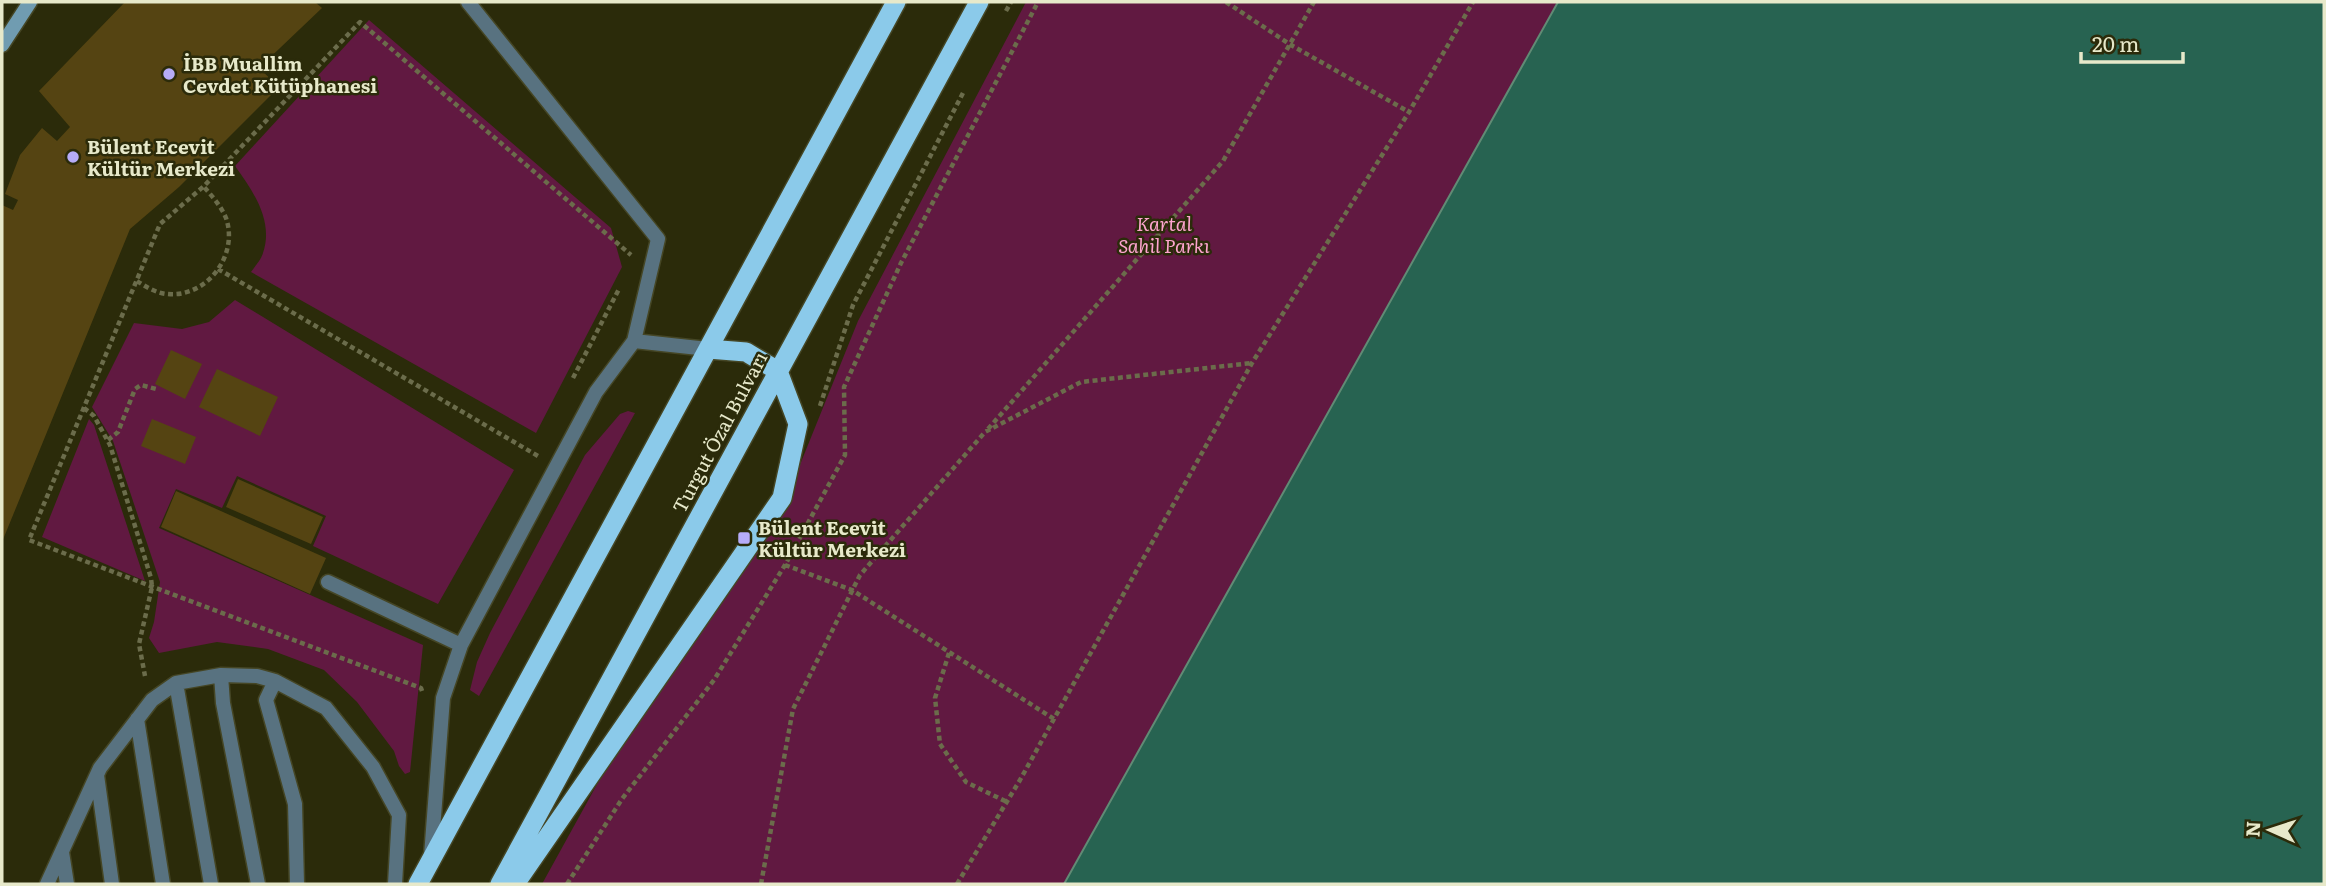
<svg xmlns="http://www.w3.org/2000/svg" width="2326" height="886" viewBox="0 0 2326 886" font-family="Literata,serif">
	<rect width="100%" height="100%" fill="#2b2b0a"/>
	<!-- green -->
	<path fill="#611941" d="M1026 2H1558L1064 884H542L685 625 795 477 858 321Z
		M369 20 611 228 622 267 536 433 251 272C255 266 261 260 263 253 274 221 253 191 235 166Z
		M235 300 514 470 438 604 313 546 326 516 237 476 222 508 176 489 159 528 423 645 410 772 405 774 399 766 394 751 357 702 324 670 268 649 217 642 159 653 149 638 154 622 160 582 113 441 92 407 134 323 182 329 209 322Z
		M628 411 635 413 479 696 470 690 477 662 490 633 585 455 620 414Z
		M89 419 94 425 145 581 42 537Z"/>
	<!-- water -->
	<path fill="#276351" stroke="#618b75" stroke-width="2" d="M1558 2H2324V884H1064Z"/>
	<!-- building -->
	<path fill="#554412" d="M125 2H315L322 8 259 68 279 87 179 187 130 229 2 542V205L13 210 18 200 5 194 20 155 42 128 57 141 70 127 39 91Z
		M171 350 202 364 185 399 155 384Z
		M217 369 278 397 260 436 199 407Z
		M152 419 196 437 185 464 141 446Z
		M238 479 323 517 311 544 226 507Z
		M176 491 326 558 310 594 161 527Z"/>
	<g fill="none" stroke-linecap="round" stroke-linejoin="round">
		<defs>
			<path id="service" d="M468 2 658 239 634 341
				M328 582 461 645
				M221 675 223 703 258 884
				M275 681 266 700 295 804 297 884
				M176 683 211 884
				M137 719 163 884
				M97 775 112 884
				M62 852 67 884
				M431 856 443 698 461 645 596 392 634 341 708 349
				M47 884 100 768 152 700 176 683 221 675 257 676 275 681 326 708 373 767 399 815 395 884"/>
			<path id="secondary" d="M2 45 30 2"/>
			<path id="trunk" d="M418 884 896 2
				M500 884 979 2
				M515 884 782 498 798 424 778 371 746 352 708 349"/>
		</defs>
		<!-- service casing -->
		<use href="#service" stroke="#454625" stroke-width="17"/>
		<!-- secondary casing -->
		<use href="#secondary" stroke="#454625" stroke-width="17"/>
		<!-- trunk casing -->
		<use href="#trunk" stroke="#454625" stroke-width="22"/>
		<!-- path -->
		<path stroke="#6b6c4b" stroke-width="4.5" stroke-dasharray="5 3.5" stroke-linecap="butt" d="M1226 2 1291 45 1409 112
			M1006 11 1011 2
			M218 269 538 456
			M137 281C146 287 156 293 167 294 207 298 239 255 226 218 221 206 212 196 204 187
			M573 378 619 289
			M820 406 853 305 963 93
			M84 408 94 416 110 445 151 578 152 587 139 644 145 676
			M988 429 1223 161 1314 2
			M108 440 118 432 135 389 141 385 156 389
			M785 565 852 590 1054 719
			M949 653 935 698 940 744 966 782 1007 802
			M422 691 421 688 29 540 160 224 204 186 360 22 631 255
			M567 884 622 799 714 680 785 565 845 455 844 387 901 263 1038 2
			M761 884 793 709 860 575 985 432 1081 382 1252 363
			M957 884 1020 780 1252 363 1409 112 1473 2"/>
		<!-- service -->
		<use href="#service" stroke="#587280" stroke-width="14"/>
		<!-- secondary -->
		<use href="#secondary" stroke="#709cb1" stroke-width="14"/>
		<!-- trunk -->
		<use href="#trunk" stroke="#8bcaea" stroke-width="19"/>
	</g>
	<!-- markers -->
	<g fill="#b6acf8" stroke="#2b2b0a" stroke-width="2.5">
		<circle cx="169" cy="74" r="7"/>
		<circle cx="73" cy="157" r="7"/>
		<rect x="737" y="531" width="14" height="14" rx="3.5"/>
	</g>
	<g text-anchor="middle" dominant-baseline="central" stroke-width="5" stroke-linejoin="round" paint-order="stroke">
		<!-- poi labels -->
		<g font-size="19" font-weight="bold" fill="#e7e9ca" stroke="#2b2b0a" text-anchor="start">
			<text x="183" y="63">İBB Muallim<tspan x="183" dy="22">Cevdet Kütüphanesi</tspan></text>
			<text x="87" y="146">Bülent Ecevit<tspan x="87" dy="22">Kültür Merkezi</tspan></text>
			<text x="758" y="527">Bülent Ecevi̇t<tspan x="758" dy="22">Kültür Merkezi̇</tspan></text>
		</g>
		<!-- park labels -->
		<g font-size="19" font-style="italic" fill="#fea4cf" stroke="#2b2b0a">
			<text x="1164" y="223">Kartal<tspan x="1164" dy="22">Sahil Parkı</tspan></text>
		</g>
		<!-- street labels -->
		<g font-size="19" fill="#e7e9ca" stroke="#2b2b0a">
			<text transform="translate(719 432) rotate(-62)">Turgut Özal Bulvarı</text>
		</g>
	</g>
	<!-- border -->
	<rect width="2326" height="886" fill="none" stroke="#e7e9ca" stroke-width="7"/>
	<!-- north arrow -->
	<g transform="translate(2270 830) rotate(273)" stroke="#2b2b0a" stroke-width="5" paint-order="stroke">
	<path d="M0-5L12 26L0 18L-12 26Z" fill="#e7e9ca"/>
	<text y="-10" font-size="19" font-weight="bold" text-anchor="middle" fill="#e7e9ca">N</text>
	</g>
	<!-- scale -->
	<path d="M2081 52v10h102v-10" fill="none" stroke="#e7e9ca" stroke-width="3.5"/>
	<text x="2092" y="52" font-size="21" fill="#e7e9ca" stroke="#2b2b0a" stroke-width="5" paint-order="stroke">20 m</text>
</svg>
